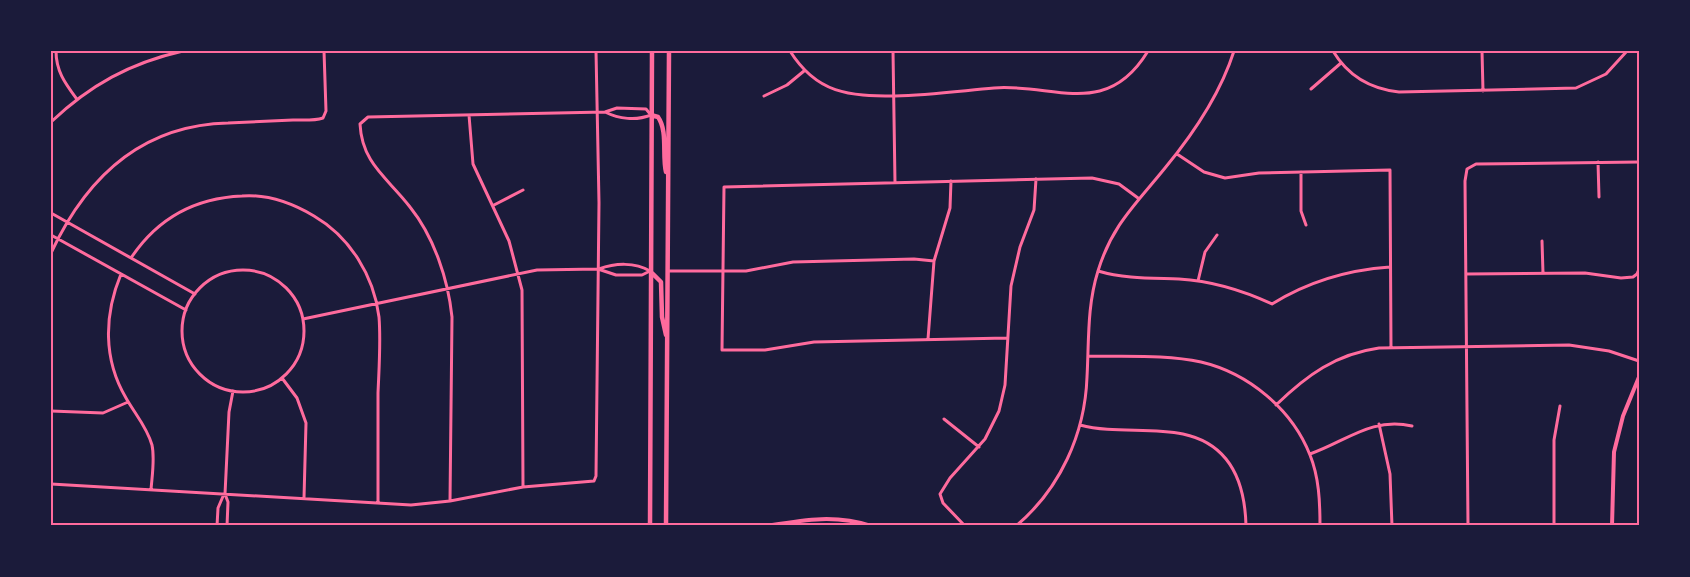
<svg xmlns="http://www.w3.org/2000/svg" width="1690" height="577" viewBox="0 0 1690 577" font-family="'Work Sans',sans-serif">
	<rect width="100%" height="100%" fill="#1b1b3a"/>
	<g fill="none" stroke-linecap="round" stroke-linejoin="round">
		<!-- minor -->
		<path stroke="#ff6b9d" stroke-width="3" d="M56 51C56 71 65 83 76 98
			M790 51C817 94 849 96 895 96 928 95 960 91 994 88 1054 83 1106 120 1148 51
			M893 51 895 183
			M1333 51C1348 76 1371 89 1399 92L1576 88 1606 74 1627 51
			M1482 51 1483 91
			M1311 89 1341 63
			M764 96 787 85 804 71
			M469 115 473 164 509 241 522 290 523 487
			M51 122C90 85 130 63 183 51
			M1177 154 1204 172 1225 178 1259 173 1390 170 1391 347
			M1598 162 1599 197
			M1301 172V211L1306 225
			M494 205 523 190
			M51 213 195 294
			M51 235 186 310
			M1542 241 1543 273
			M51 253C86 178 141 125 228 123 249 122 271 121 293 120 303 120 314 121 323 118L326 111 324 51
			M131 258C157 219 195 198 242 196 267 194 292 203 314 216 350 237 374 276 379 317 381 342 379 368 378 393 378 430 378 466 378 503
			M599 269C615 263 635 262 650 271
			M182 331a61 61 0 1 1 122 0a61 61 0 1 1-122 0Z
			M668 271H746L793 262 914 259 934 261
			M1098 271C1125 279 1151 278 1179 279 1212 281 1242 290 1272 304 1309 281 1347 270 1390 267
			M121 274C104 315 103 359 126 398 135 414 147 427 152 445 155 459 152 476 151 490
			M1466 274 1585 273 1621 278 1633 277 1637 274 1639 269
			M1198 281 1205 252 1217 235
			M303 319 537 270 598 269 616 275H642L650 271
			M1007 338 814 342 765 350H722L724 187 1092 178 1119 184 1138 198
			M928 339 934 261 950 208 951 181
			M1088 356C1125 357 1165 354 1201 362 1248 373 1292 409 1310 455 1319 477 1320 502 1320 526
			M282 378 297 398 306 423 304 498
			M1276 405C1307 375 1336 354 1379 348L1569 345 1609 351 1639 361
			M51 411 103 413 128 402
			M944 419 979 447
			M1379 424 1390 474 1392 526
			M1080 425C1114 434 1149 427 1183 434 1230 444 1245 482 1246 526
			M1310 454C1347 441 1371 417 1412 426
			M51 484 411 505 450 501 523 487 594 481 596 476 599 203 596 51
			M450 501 452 317C448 279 434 237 410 207 388 178 362 164 360 124L368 117 605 112 617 108 646 109 651 115C636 121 619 119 605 112
			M217 526 218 508 224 494
			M227 526 228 502 225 494 229 412 233 391
			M965 526 943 503 940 494 950 478 985 439 999 411 1005 385 1011 286 1020 247 1034 210 1036 179
			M1016 526C1060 489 1085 434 1087 377 1089 341 1087 306 1098 271 1112 225 1136 204 1165 168 1194 133 1220 95 1234 51
			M1468 526 1465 181 1467 169 1476 164 1639 162
			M1554 526V440L1560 406"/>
		<!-- tertiary -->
		<path stroke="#ff6b9d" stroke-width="4" d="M766 526C803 520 835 514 871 526
			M1612 526 1614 452 1623 416 1639 377"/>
		<!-- secondary -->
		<path stroke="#ff6b9d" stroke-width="4.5" d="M651 115 658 117C668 131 662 155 666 172
			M650 271 661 282 662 317 666 335
			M650 526 652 51
			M666 526 669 51"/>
	</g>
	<!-- border -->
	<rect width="1690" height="577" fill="none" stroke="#1b1b3a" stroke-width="105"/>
	<rect x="52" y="52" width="1586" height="472" fill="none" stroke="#ff6b9d" stroke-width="2"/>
</svg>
